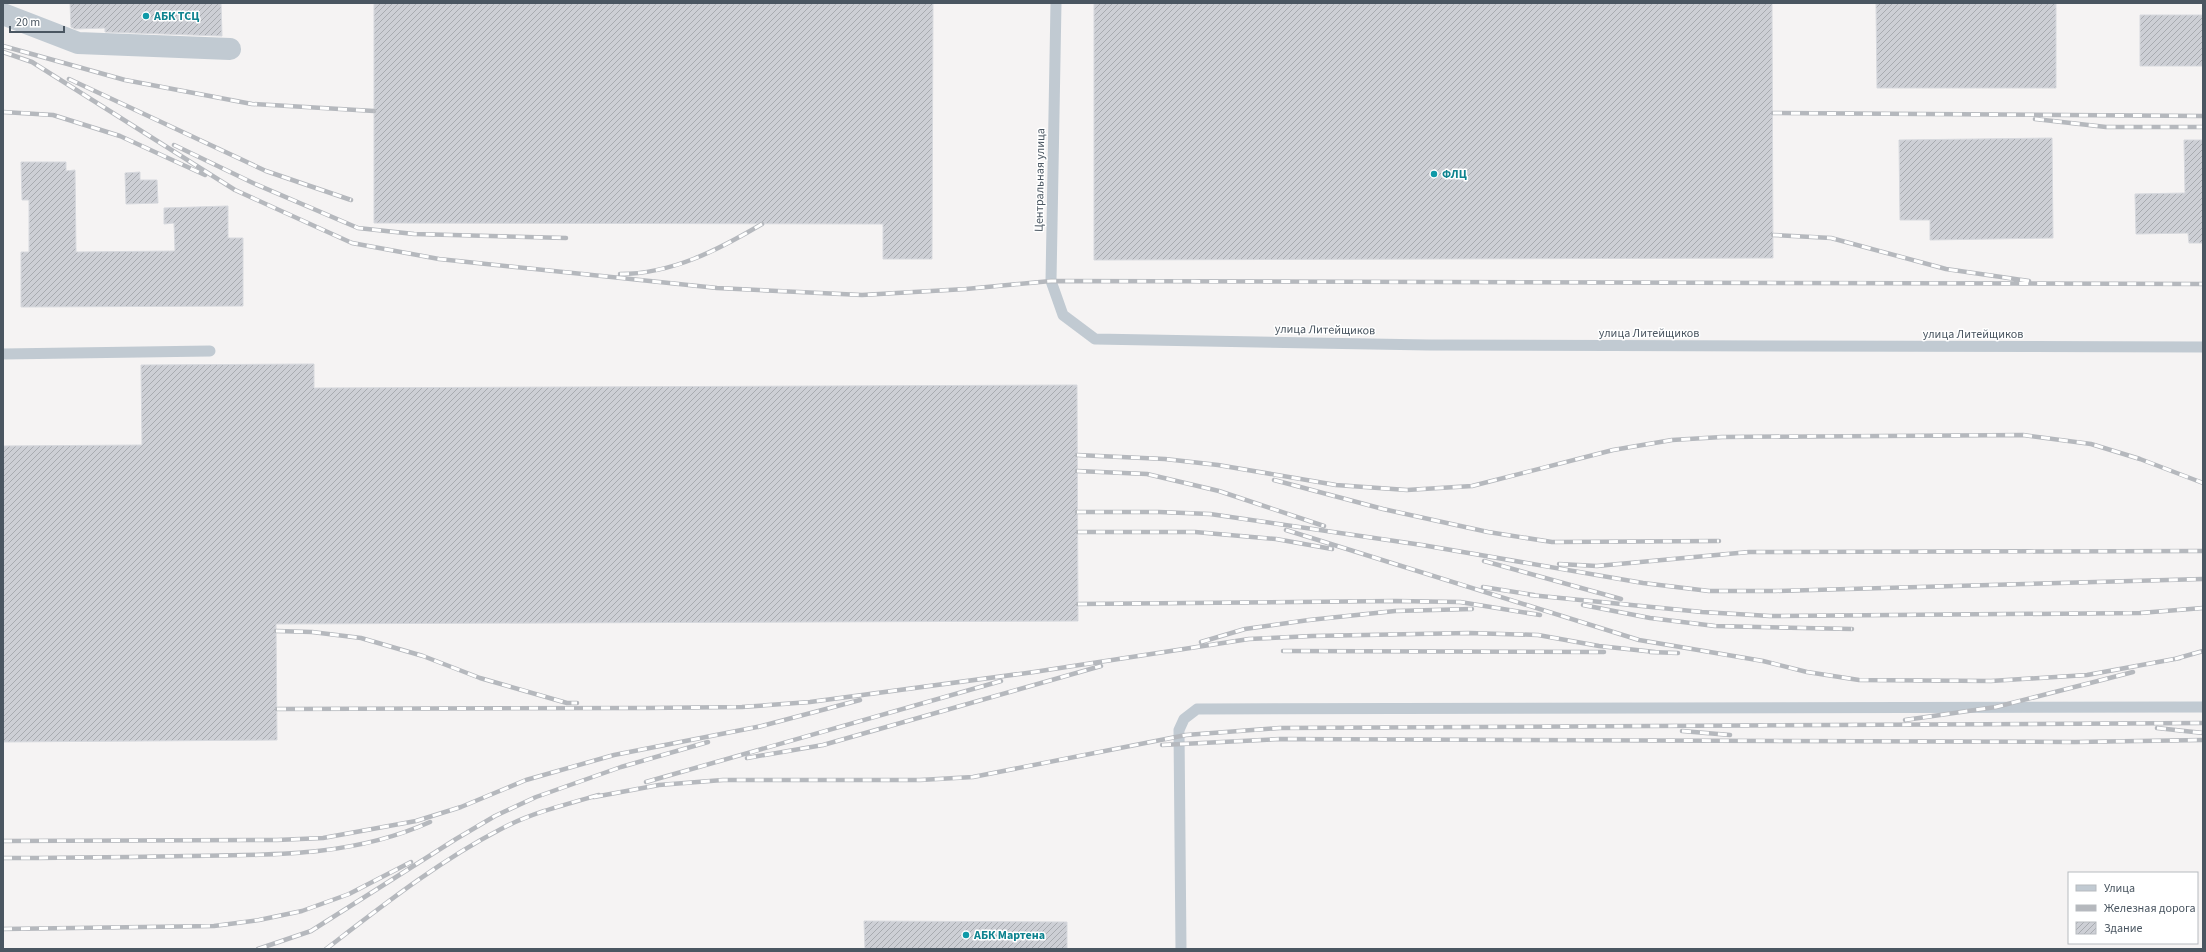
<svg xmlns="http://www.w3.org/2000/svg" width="2206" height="952" viewBox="0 0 2206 952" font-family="'Source Sans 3',sans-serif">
	<defs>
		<pattern id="building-hatch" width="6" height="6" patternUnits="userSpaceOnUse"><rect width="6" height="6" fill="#cdcfd5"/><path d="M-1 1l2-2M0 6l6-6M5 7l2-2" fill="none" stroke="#a8abb0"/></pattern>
	</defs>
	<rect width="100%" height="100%" fill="#f5f3f3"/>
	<!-- building -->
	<path fill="url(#building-hatch)" stroke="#d7d9de" d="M70 3H221L222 36 105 32V28L75 29 71 27Z
		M374 3H933L932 259H883V224L374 223Z
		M1094 3H1772L1773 258 1094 260Z
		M1876 3H2056V88H1877Z
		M2140 15H2203V66H2140Z
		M2052 138 2053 238 1930 240V220H1900L1899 140Z
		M2184 140H2203V243H2189L2188 233 2136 234 2135 194 2185 193Z
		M21 162H66V171L75 170 76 252 175 251 174 223 164 224V208L228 206V238H243V306L21 307V252H29V200H22Z
		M140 172V180H157L158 203 126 204 125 173Z
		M314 364V388L1077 385 1078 621 276 624 277 740 3 742V446L142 445 141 365Z
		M864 921 1067 922V949H865Z"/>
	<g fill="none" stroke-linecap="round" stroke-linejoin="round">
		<!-- lane -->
		<path stroke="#c1cad2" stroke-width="11" d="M1056 3 1051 281 1063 315 1095 339 1429 345 2203 347
			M3 354 210 351
			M1181 949 1179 730 1184 719 1197 709 2203 707"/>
		<!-- street -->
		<path stroke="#c1cad2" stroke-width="22" d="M3 14 78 43 230 49"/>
		<defs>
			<path id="rail" d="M3 46 125 80 252 104 374 111
				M3 52 32 62 235 190 352 243 439 259 717 288 862 295 966 289 1051 281 2203 284
				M69 79 266 171 351 200
				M3 112 53 115 120 136 205 175
				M1773 113 2203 116
				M2035 119 2106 127H2203
				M174 145 253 183 358 228 414 234 566 238
				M1773 235 1831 238 1946 269 2029 281
				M620 274C672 274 718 250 762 224
				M1077 455 1165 459 1218 465 1336 485 1407 490 1472 486 1613 450 1672 440 1722 437 2023 435 2091 444 2140 459 2203 483
				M1077 471 1147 474 1219 491 1324 526
				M1274 480 1383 509 1488 532 1552 542 1719 541
				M1077 512H1159L1210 514 1422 545 1643 583 1709 591H1775L2203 579
				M1286 530 1639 640 1763 661 1807 672 1859 680 1991 681 2087 675 2180 658
				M1078 532H1195L1276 539 1332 549
				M1484 561 1621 599
				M1559 564 1597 566 1749 552 2203 551
				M1483 587 1534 595
				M1530 595 1702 612 1770 616 2140 613 2203 608
				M1078 604 1395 601 1460 602 1540 615
				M1583 605 1650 618 1715 626 1852 629
				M276 631 312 632 361 638 423 656 480 678 567 703H577
				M1201 642 1245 629 1309 620 1395 611 1472 609
				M1283 651 1604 652
				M1650 652 1678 653
				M2175 659 2203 651
				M277 709 646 708 742 707 810 702 1034 672 1249 639 1312 636 1469 633 1538 635 1599 646 1655 652
				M1905 720 1996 707 2133 672
				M758 727 860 700
				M2157 728 2203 733
				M1682 731 1730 735
				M1162 745 1280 739 2075 742 2203 740
				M747 758 823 745 1101 666
				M646 782 1001 681
				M594 797 659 785 723 780H920L973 777 1186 735 1280 728 2203 723
				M3 841 277 840 323 838 416 821 461 807 526 780 614 755 762 726
				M3 858C65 858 127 857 188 856 271 855 352 857 430 822
				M3 929 214 926 259 920 302 911 349 894 411 862
				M258 949 311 931 456 839 495 816 536 797 621 767 708 742
				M326 949C382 906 439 861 501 829 531 813 567 804 599 795"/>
		</defs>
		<!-- rail casing -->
		<use href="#rail" stroke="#b5b8bd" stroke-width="4.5"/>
		<!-- rail -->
		<use href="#rail" stroke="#fff" stroke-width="3" stroke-dasharray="9" stroke-linecap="butt"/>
	</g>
	<!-- markers -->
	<g fill="#0f9aa8" stroke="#fff" stroke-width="1.5">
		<circle cx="146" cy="16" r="4"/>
		<circle cx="1434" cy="174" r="4"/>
		<circle cx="966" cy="935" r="4"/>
	</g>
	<g text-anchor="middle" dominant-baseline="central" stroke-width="3" stroke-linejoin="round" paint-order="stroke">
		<!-- culture labels -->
		<g font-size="12" font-weight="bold" fill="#0d838f" stroke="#fff" text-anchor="start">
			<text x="154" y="16">АБК ТСЦ</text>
			<text x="1442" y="174">ФЛЦ</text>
			<text x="974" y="935">АБК Мартена</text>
		</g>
		<!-- street labels -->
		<g font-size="12" fill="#4a5661" stroke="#fff">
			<text transform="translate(1040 180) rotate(-89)">Центральная улица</text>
			<text transform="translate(1325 330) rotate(1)">улица Литейщиков</text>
			<text x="1649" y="333">улица Литейщиков</text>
			<text x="1973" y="334">улица Литейщиков</text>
		</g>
	</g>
	<!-- border -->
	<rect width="2206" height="952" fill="none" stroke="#4a5661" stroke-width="8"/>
	<!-- legend -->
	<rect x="2068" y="872" width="130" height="72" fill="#ffffff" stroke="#b7bbc0"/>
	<rect x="2076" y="885" width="20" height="6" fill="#c1cad2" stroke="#b7bbc0"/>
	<text x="2104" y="892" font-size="12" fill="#4a5661">Улица</text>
	<rect x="2076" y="905" width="20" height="6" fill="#b5b8bd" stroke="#b7bbc0"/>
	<text x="2104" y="912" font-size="12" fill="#4a5661">Железная дорога</text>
	<rect x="2076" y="922" width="20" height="12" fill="url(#building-hatch)" stroke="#b7bbc0"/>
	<text x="2104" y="932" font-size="12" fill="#4a5661">Здание</text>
	<!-- scale -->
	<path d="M10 26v6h54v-6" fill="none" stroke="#4a5661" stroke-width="2"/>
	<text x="16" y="26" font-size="12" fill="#4a5661" stroke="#ffffff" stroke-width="3" paint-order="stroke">20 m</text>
</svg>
